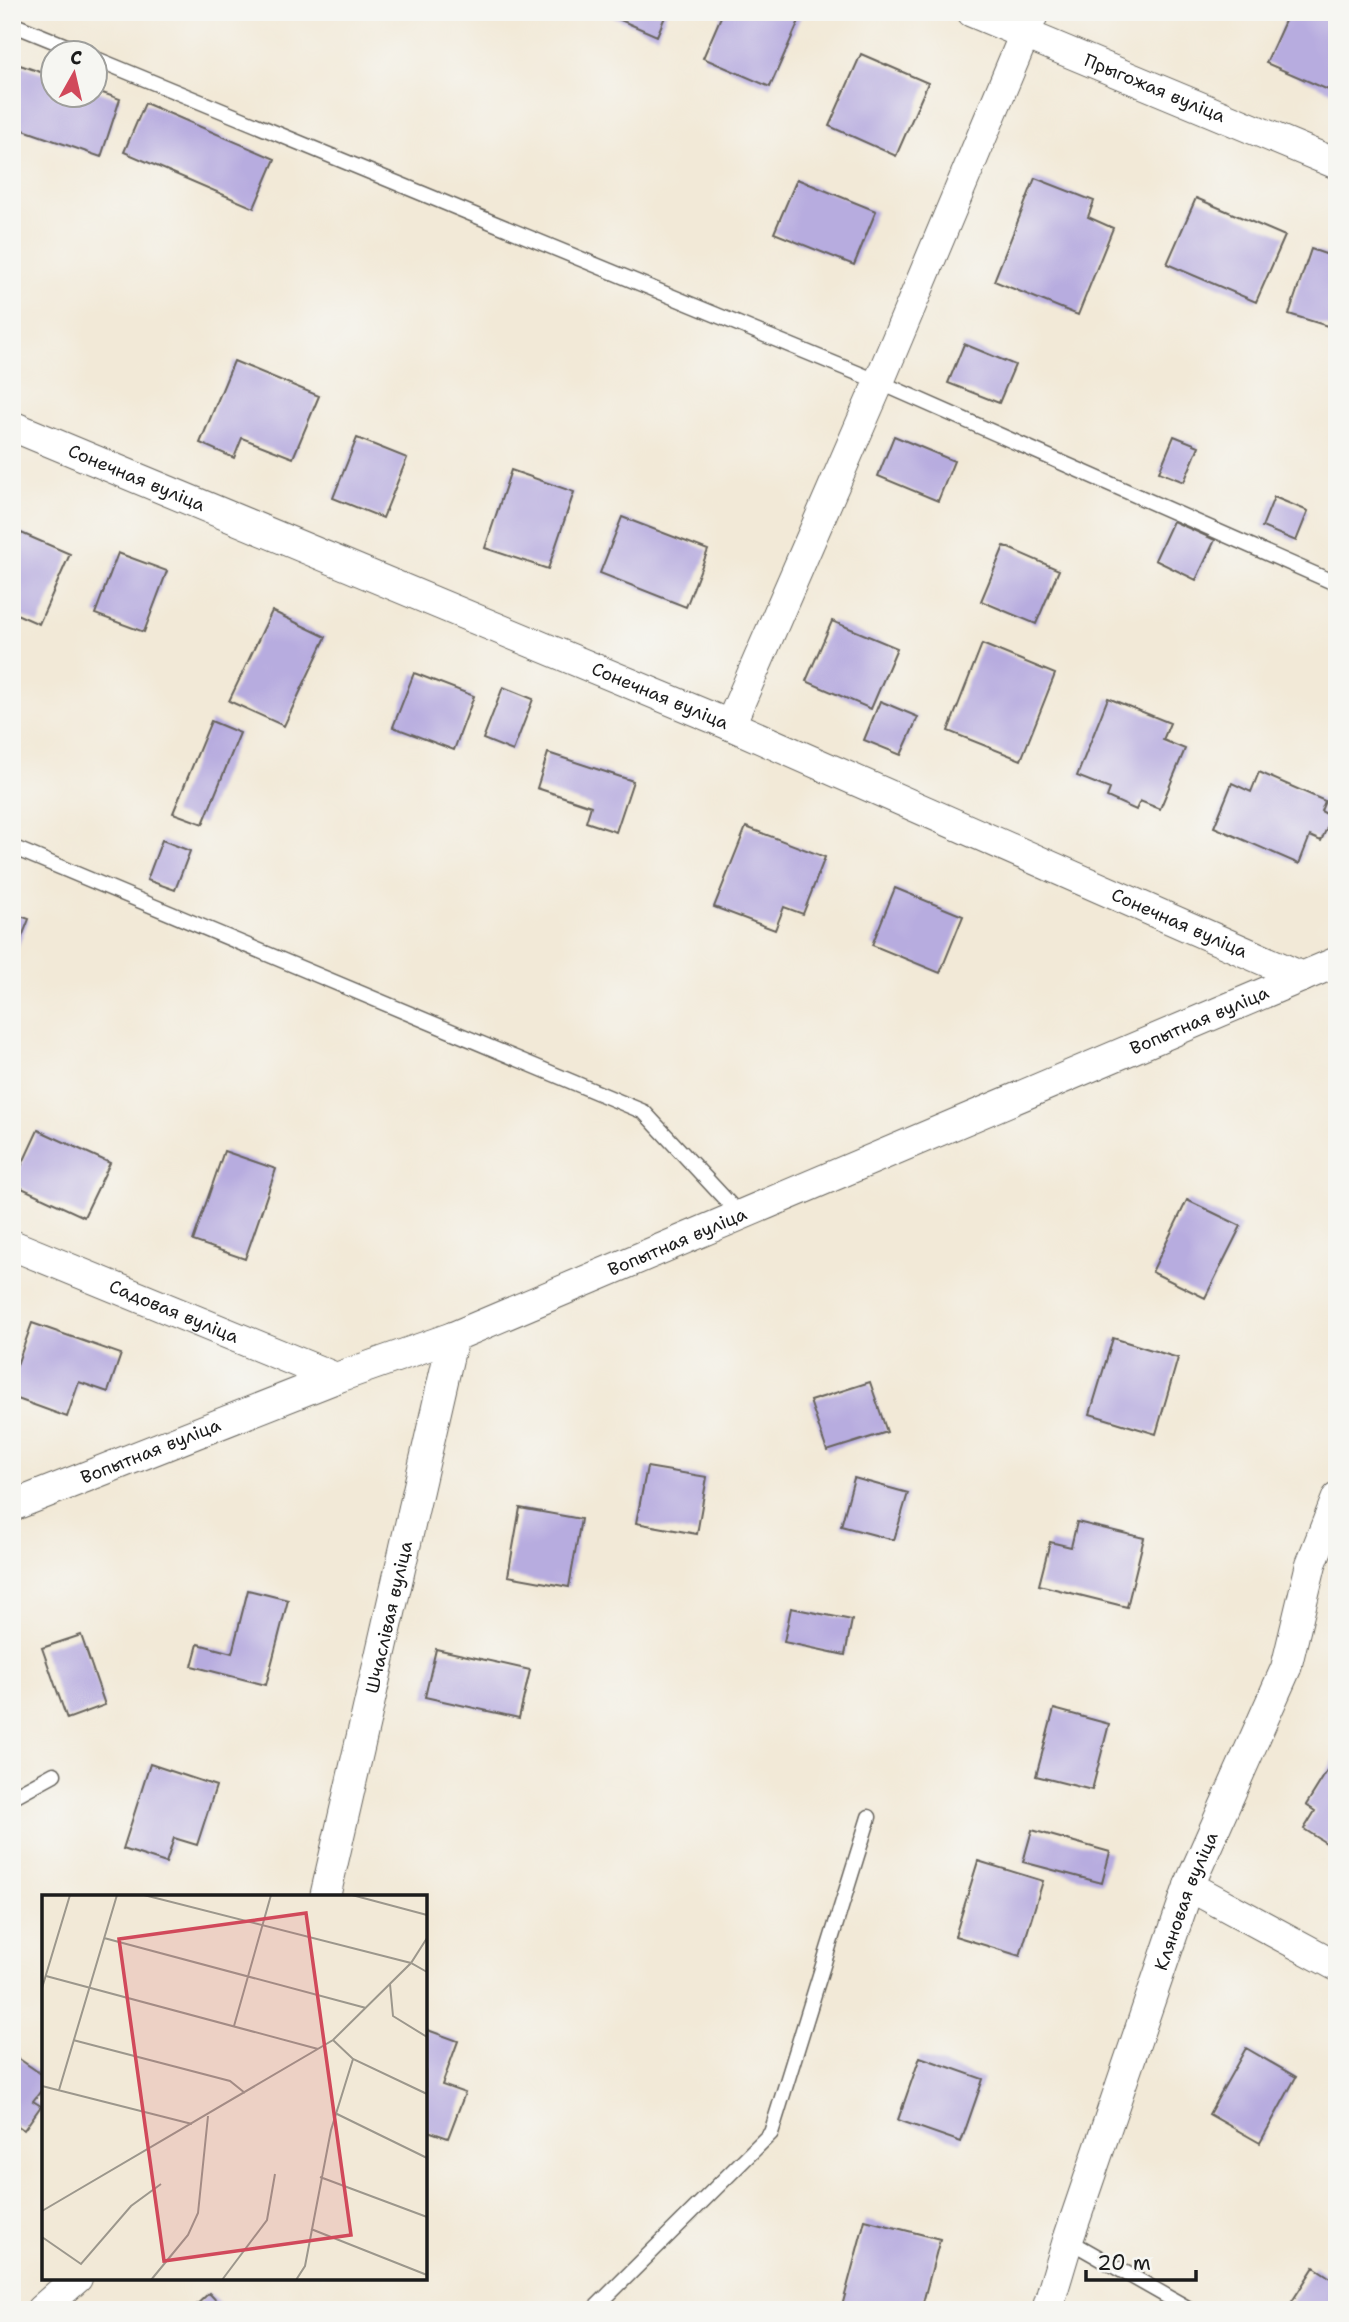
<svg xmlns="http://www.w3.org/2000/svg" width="1349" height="2322" viewBox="0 0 1349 2322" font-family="'Shantell Sans',sans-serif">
	<rect width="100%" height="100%" fill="#f6f6f2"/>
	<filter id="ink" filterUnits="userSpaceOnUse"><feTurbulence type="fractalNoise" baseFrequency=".0143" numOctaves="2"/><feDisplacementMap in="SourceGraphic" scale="14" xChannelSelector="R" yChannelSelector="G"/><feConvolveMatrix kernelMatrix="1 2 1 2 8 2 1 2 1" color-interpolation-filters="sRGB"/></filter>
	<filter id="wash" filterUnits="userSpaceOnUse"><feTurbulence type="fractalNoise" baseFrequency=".00686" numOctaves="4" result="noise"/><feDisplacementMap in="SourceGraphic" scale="28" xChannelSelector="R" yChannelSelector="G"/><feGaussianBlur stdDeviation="1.57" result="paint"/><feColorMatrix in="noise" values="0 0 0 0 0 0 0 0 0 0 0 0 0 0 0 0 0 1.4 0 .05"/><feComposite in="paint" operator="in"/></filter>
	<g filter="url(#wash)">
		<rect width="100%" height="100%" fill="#f2e9d7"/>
		<g id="blocks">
			<!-- building -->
			<path fill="#b7acdf" d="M602 12H667L657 36Z
				M723 12H797L802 14 770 87 703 58Z
				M1289 12H1337V84L1333 92 1266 63Z
				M861 54 928 83 896 156 829 126Z
				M20 65 52 76V94H94V90L120 99 101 157 12 126V86Z
				M145 103 275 159 254 208 124 152Z
				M1035 178 1094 201 1088 217 1113 228 1078 315 994 281Z
				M797 179 876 211 854 265 774 233Z
				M1196 198 1285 236 1256 302 1167 264Z
				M1311 249 1337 258V329L1289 314Z
				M964 344 1015 365 999 403 948 383Z
				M234 361 319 396 293 458 242 438 234 458 200 443Z
				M894 436 954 461 938 501 878 476Z
				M1174 436 1199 446 1184 482 1159 472Z
				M357 438 407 458 383 518 333 498Z
				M511 470 574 492 548 569 485 548Z
				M1274 497 1308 511 1296 541 1262 527Z
				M622 517 708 550 686 607 600 573Z
				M1173 521 1215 540 1196 580 1155 560Z
				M12 529 70 554 39 624 12 612Z
				M1004 546 1059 570 1036 624 981 601Z
				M118 553 167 571 144 632 95 614Z
				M272 611 326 637 284 726 229 701Z
				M832 621 897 648 871 709 806 681Z
				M982 644 1055 674 1021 760 948 731Z
				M414 673 474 696 454 750 393 727Z
				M503 687 533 699 513 751 483 739Z
				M1108 698 1170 723 1163 740 1185 749 1160 809 1140 801 1136 810 1107 797 1110 789 1077 776Z
				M880 701 918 717 901 755 864 740Z
				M211 721 240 733 203 824 173 813Z
				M548 753 633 781 616 832 586 822 591 806 537 788Z
				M1259 772 1325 801 1321 811 1332 817 1321 841 1310 836 1299 864 1214 827 1232 783 1251 792Z
				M746 827 825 857 803 914 784 907 775 930 714 907Z
				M162 840 190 851 175 890 147 880Z
				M895 888 963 916 940 973 872 945Z
				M12 913 29 919 12 962Z
				M38 1130 110 1163 84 1217 13 1184Z
				M224 1151 276 1169 245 1259 193 1241Z
				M1187 1200 1241 1226 1205 1298 1152 1272Z
				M32 1323 121 1354 108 1392 79 1382 67 1417 12 1397V1379Z
				M1113 1338 1178 1358 1156 1434 1090 1414Z
				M870 1382 887 1432 827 1451 810 1401Z
				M647 1467 707 1477 697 1534 636 1523Z
				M854 1478 908 1493 894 1540 841 1526Z
				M520 1508 581 1519 569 1587 508 1576Z
				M1077 1522 1144 1538 1127 1607 1039 1585 1050 1542 1071 1547Z
				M248 1590 288 1600 266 1685 192 1666 198 1644 232 1653Z
				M791 1608 852 1620 845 1655 784 1642Z
				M81 1635 105 1705 67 1719 42 1648Z
				M436 1649 530 1670 519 1718 425 1697Z
				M1054 1709 1109 1724 1092 1790 1036 1776Z
				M1337 1755V1850L1304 1829 1315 1811 1306 1805Z
				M150 1764 216 1786 197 1845 174 1838 166 1863 123 1849Z
				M1032 1830 1110 1852 1102 1883 1023 1862Z
				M978 1861 1043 1881 1020 1956 955 1936Z
				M425 2029 458 2041 442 2085 465 2093 448 2138 425 2130Z
				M1246 2048 1296 2077 1260 2143 1209 2114Z
				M12 2054 44 2076V2087L33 2101 41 2106 24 2130 15 2124 12 2127Z
				M920 2057 983 2079 961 2142 898 2120Z
				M865 2220 940 2239 921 2310H841Z
				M1314 2267 1337 2282V2310H1301L1291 2303Z
				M209 2293 225 2310H191Z"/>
		</g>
	</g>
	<g filter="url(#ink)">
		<use href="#blocks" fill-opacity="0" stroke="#67645d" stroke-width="2"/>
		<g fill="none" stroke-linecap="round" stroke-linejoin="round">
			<defs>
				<path id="lane" d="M12 24 81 52
					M94 58 879 382 1337 584
					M12 847 644 1112 739 1214
					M12 1797 54 1774
					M1068 2240 1191 2310
					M593 2310 771 2133 869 1817"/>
				<g id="street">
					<path id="s1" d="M972 12 1337 164"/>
					<path id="s2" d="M12 426 730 725 1302 977"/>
					<path d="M730 725 879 382 1034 12"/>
					<path id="s3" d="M12 1245 336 1378"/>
					<path id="s4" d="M12 1506 336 1378 453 1337 1337 962"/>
					<path d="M1189 1886 1337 1966"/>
					<path id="s5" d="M325 1897 453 1337"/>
					<path d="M41 2310 77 2278"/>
					<path id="s6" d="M1047 2310 1068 2240 1189 1886 1286 1668 1311 1564 1337 1498"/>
				</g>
			</defs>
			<!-- lane casing -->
			<use href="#lane" stroke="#67645d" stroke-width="17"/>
			<!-- street casing -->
			<use href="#street" stroke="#67645d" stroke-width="32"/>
			<!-- lane -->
			<use href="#lane" stroke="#fff" stroke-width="14"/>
			<!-- street -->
			<use href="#street" stroke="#fff" stroke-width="30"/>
		</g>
	</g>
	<g text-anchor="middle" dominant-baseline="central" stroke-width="7" stroke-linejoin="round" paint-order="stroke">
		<!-- street labels -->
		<g font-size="18" fill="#1c1c1c" stroke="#f6f6f2">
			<text stroke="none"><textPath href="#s1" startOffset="198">Прыгожая вуліца</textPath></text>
			<text stroke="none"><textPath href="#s2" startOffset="135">Сонечная вуліца</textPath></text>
			<text stroke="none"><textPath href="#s2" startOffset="702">Сонечная вуліца</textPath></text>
			<text stroke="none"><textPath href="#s2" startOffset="1269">Сонечная вуліца</textPath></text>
			<text stroke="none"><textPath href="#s4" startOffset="1283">Вопытная вуліца</textPath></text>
			<text stroke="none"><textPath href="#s4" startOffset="716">Вопытная вуліца</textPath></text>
			<text stroke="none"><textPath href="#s3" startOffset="175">Садовая вуліца</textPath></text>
			<text stroke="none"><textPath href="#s4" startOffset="149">Вопытная вуліца</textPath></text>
			<text stroke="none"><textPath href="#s5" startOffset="287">Шчаслівая вуліца</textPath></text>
			<text stroke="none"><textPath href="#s6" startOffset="432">Кляновая вуліца</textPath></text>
		</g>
	</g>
	<!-- overview -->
	<g transform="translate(42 1895)">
		<rect width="385" height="385" fill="#f2e9d7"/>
		<path fill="none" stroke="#9c978c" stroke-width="2" d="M102 0 369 68 385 77M310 0 385 20M62 43 324 113M4 81 276 154M348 89 351 121 385 142M0 93 28 0M192 131 229 0M31 145 188 186 203 198M291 145 311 164 385 199M0 191 150 229M17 195 75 0M293 218 385 263M278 282 385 322M0 316 291 145 369 68 385 43M269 334 385 380M0 342 39 369 89 311 119 289M109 385 146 340 156 318 166 221M180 385 225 325 233 279M254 385 263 371 289 235 311 164"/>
		<path fill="#d1495b" fill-opacity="0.15" stroke="#d1495b" stroke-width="3.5" d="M264 18 309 340 122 366 77 44Z"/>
		<rect width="385" height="385" fill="none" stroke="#1c1c1c" stroke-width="3.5"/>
	</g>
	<!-- margin -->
	<rect width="1349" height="2322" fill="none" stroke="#f6f6f2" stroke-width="42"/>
	<!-- north arrow -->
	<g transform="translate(74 74) rotate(8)"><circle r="33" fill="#f6f6f2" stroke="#9f9f9c" stroke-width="2"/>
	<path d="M0-5L12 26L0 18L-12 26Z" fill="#d1495b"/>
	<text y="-10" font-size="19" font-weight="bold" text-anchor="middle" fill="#1c1c1c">С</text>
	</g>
	<!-- scale -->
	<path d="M1086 2270v10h110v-10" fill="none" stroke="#1c1c1c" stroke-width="3.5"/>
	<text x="1097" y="2270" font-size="21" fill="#1c1c1c" stroke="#f6f6f2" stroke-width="5" paint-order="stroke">20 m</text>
</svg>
